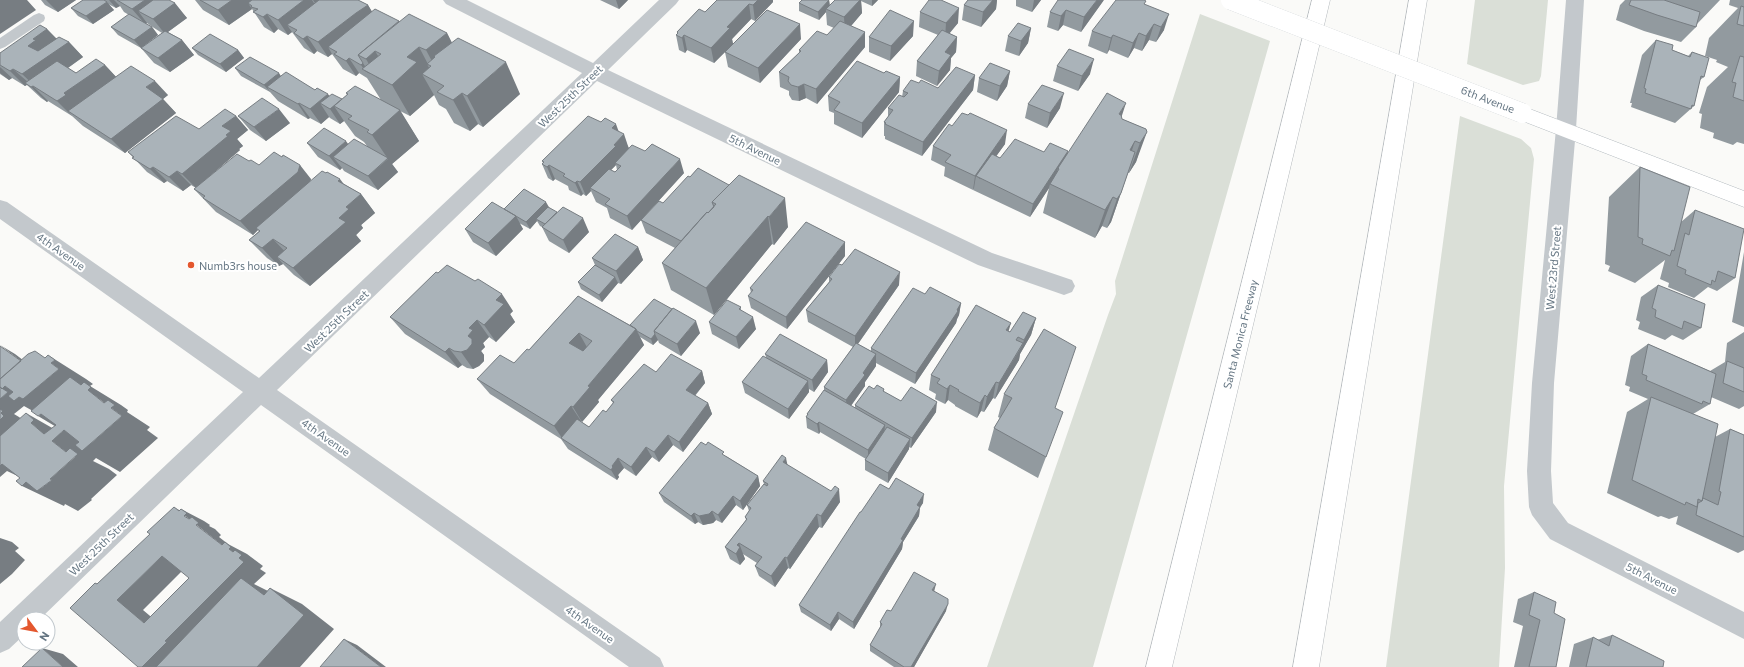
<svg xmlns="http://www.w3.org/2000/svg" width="1744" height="667" viewBox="0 0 1744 667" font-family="Commissioner,sans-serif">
	<rect width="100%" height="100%" fill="#fafaf8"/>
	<!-- green -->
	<path fill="#dadfd7" d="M1475 0H1548L1541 76 1539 81 1523 85 1467 64Z
		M1200 14 1270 41 1093 667H987L1108 315 1116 294 1115 281Z
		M1460 116 1521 139 1531 148 1534 159 1504 486 1505 568 1499 667H1386Z"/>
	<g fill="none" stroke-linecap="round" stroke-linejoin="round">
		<defs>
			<path id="secondary" d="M1522 106 1744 191V207L1515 118 1512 113 1515 108Z"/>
			<path id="highway" d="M1312 0H1330L1172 667H1146Z
				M1409 0H1427L1319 667H1293Z"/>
		</defs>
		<!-- secondary casing -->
		<use href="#secondary" stroke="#b3babf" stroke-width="1"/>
		<!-- highway casing -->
		<use href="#highway" stroke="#b4b9bd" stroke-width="1"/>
		<!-- lane -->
		<path fill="#c3c8cc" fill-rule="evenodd" d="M39 13 44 15 45 18 44 21 5 47 0 49V38L34 15Z"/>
		<!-- street -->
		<path fill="#c3c8cc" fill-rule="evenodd" d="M443 0H467L593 63 659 0H679L676 4 608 70 992 253 1072 280 1075 286 1072 292 1064 295 978 265 597 81 277 390 660 658 664 667H629L261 405 40 619H24V635L9 649 0 653V622L243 392 0 219V200L7 202 259 378 582 73 446 4Z
			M1566 0H1584L1576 129 1554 383 1551 471 1553 503 1568 523 1744 612V639L1550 539 1532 515 1529 507 1527 471 1532 383 1556 129Z"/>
		<!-- secondary -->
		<use href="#secondary" fill="#fff" fill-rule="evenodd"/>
		<!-- highway -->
		<use href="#highway" fill="#fff" fill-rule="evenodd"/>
		<defs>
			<path id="secondary-bridge" d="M1231 0 1522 113"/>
		</defs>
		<!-- secondary-bridge casing -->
		<use href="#secondary-bridge" stroke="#b3babf" stroke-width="20" stroke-linecap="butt"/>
		<!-- secondary-bridge -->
		<use href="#secondary-bridge" stroke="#fff" stroke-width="20"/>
	</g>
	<!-- wall -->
	<path fill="#929a9f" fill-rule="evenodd" d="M41 0H76L58 12 45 5Z
		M83 0H169L187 18 168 32 182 40 194 55 170 72 154 63 141 48 162 33 151 26 147 23 146 24 152 27 158 35 141 48 118 35 111 27 129 15 124 12 120 6 116 8 108 4 114 10 93 24 78 16 71 8Z
		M195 0H358L368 5 372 12 399 21 447 33 452 43 520 94 483 127 478 124 470 131 454 123 446 109 439 105 434 95 410 116 400 111 419 141 392 164 398 172 378 190 344 171 342 168 340 170 318 157 307 143 348 144 367 146 364 142 355 136 344 121 340 124 330 118 329 117 321 124 310 118 308 119 278 101 270 92 241 76 235 68 281 76 329 96 342 99 347 95 346 93 381 100 367 78 359 73 356 76 343 69 332 54 328 57 317 51 314 54 304 48 292 32 288 35 278 29 274 33 264 27 252 9 229 25 203 10Z
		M600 0H628L619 9Z
		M718 0H773V2L755 21 751 19 732 39 733 44 714 63 687 50 685 53 679 50 676 35 677 34V32L705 12Z
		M801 0H829L830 6 835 0H878L872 6 861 1 862 13 851 26 865 47 817 104 806 98 799 101 792 100 789 95V91L780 87 779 72 799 53V50L827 35 834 28 827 25 826 12 819 20 799 11V3L801 1Z
		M968 0H997L996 9 981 27 962 20 964 5Z
		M1016 0H1041L1032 12 1016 6Z
		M1625 0H1720L1697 24V23L1696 27 1681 42 1644 31 1616 20 1620 5Z
		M1730 0H1744V144L1737 142 1733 145 1713 138 1714 133 1700 128 1702 114 1699 113 1707 87 1728 67 1716 62 1717 60 1705 56 1709 38 1738 8 1729 5Z
		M1103 1 1081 32 1063 25 1058 31 1047 27 1050 12Z
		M1145 5 1164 30 1156 42 1149 40 1142 51 1134 48 1128 58 1109 50 1107 54 1088 46 1092 31Z
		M920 12 958 23 949 33 957 37 956 52 951 58 950 70 937 86 916 76 917 61 938 35 919 27Z
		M1031 28 1028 43 1019 56 1005 51 1008 36Z
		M47 29 56 39 69 42 83 57 68 68 76 73 105 65 116 77 168 95 163 99 176 113 125 153 83 126 72 116 48 101 47 102 41 98 27 85 25 86 12 78 9 80 0 74V53Z
		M913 36 890 61 869 52V37Z
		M801 39 760 83 728 67 725 52Z
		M1656 40 1672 50 1688 56 1692 52 1704 77 1700 80 1694 106 1675 123 1631 107 1632 103H1630L1642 55Z
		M192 48 238 50 244 58 226 72 198 55Z
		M1057 66 1090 74 1078 91 1053 81Z
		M1010 71 1007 86 997 101 977 92 979 78Z
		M884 73 900 77 899 92 862 138 834 124V113L829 111 828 96Z
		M975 75 973 90 922 156 885 139V136H884V122L888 117V108L902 97 903 91 919 83 938 88Z
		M1028 104 1060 108 1047 128 1025 118Z
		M236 116 248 130 237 139 243 146 239 149 240 150 196 188 191 185 183 191 167 181 164 183 147 172 128 152 199 129Z
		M238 116 290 123 266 141 250 130Z
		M1121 118 1122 119 1146 129 1136 162 1129 173H1128L1111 222 1107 228 1102 226 1095 238 1043 213 1049 188 1030 217 973 190 974 188 973 190 944 176 945 167 931 160 933 146 952 126 1005 144 996 156 1000 158 1044 152 1068 151 1067 155Z
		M618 131 629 148 684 173 632 230 610 218 607 208 596 202 591 191 586 196 583 194 581 196 569 190 568 186 555 179 553 181 548 178 542 164 543 163 542 161ZM616 165 617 170 615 172 611 170Z
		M259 165 311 179 310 182 344 184 361 194 375 213 361 225 363 228 356 235 361 241 310 286 294 275 283 264 279 266 267 258 249 240 259 231 258 230 253 235 216 212 194 189Z
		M1640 167 1681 222 1695 210 1735 278 1717 291 1708 287 1694 298 1668 287 1669 283 1660 279 1665 260 1635 283 1608 271 1610 266 1605 264 1609 197Z
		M698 168 788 227 774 245 772 244 714 315 671 290 662 263 675 248 646 233 641 220 663 203 690 177Z
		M549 208 589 232 569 253 549 241 542 227 540 226 537 221 530 229 519 223 523 229 496 256 473 242 465 229 504 209Z
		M638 247 643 260 621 284 618 283 602 302 581 289 578 282 595 265 592 258Z
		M1744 252V327L1732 322Z
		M845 256 787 329 751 308 748 296 751 293 750 288Z
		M842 265 899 285 858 344 871 351V348L925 294 961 303 959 315 957 319 956 323 915 384 876 363V366L865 382V386L851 406 855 408V405L874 389H884V392L901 401 936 412 911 448 909 447V449L888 483 865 470V460L866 459 820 432 819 434 807 428 806 417 807 416V414L824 391V387L853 347 808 322 806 310 829 282V277Z
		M1658 285 1701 328 1683 340 1672 335 1665 340 1638 329 1640 322 1636 320 1641 297Z
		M578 296 630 325 700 333 681 356 659 343 658 340 653 345 640 337 644 345 598 400 599 402 582 422 581 421H580L589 427 606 412 613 403 611 400 656 372 702 371 705 383 695 396 708 403 712 414 683 452 673 445 659 462 652 457 636 476 624 468 618 475 619 477 617 480 568 449 561 439 490 394 477 379 514 363 529 350Z
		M741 307V311L756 329 739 349 712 334 709 322Z
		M513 311 510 314 515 322 496 342 489 337 483 343 485 347 481 351 484 355V361L479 366 473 369 467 368 462 365 458 368 405 334 390 317Z
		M1036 318 1031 335 1020 354 1019 360 995 399 993 398 984 412 981 411 977 418 955 406V405L948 400 945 404 935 399 936 394 929 390 931 375 1008 331 1010 332Z
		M1744 332V406L1739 409 1711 397 1710 404 1693 414 1715 437 1730 429 1744 435V550L1738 553 1676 524 1678 516 1669 519 1661 516 1658 517 1607 493 1627 412 1648 399 1629 391 1630 387 1625 385 1631 356 1648 344 1710 371 1725 362 1727 343Z
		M765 354 827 360 828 372 814 392 809 389V392L789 419 745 393 742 382 766 357Z
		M1004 394 1055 408 1046 457 1038 478 988 450 994 428 1000 418 998 417Z
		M726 456 758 476 760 486 743 510 736 505 722 523 716 520 713 523 703 525 698 522 695 524 664 502 659 493Z
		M788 465 840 502 822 528 819 527 790 569 788 568 775 587 759 576 755 566 757 563 743 554 745 559 740 565 730 559 725 547 746 520 745 517 749 511 747 505 764 484 763 481Z
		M889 489 923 503 920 507 919 516 903 542 902 549 854 629 839 619 831 631 801 612 799 605 861 512Z
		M934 591 946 611 914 667H894L870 651V645L880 629V622L891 611Z
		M1534 592 1554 613 1556 667H1514L1523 626 1513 622 1518 599Z
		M1612 635 1663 667H1569L1574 644 1593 637 1597 640Z"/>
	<!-- shaded-wall -->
	<path fill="#777d82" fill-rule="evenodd" d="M0 0H27L36 10 0 34Z
		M46 0H76L58 12Z
		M109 0H114L120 6 116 8Z
		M145 0H165L175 3 187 18 165 34 153 19 138 11 147 23 145 24 132 9Z
		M232 0H257L252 6 248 3 252 9 229 25 218 10Z
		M304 0H312L319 11 287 25 292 32 288 35 278 20Z
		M313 0H336L321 12Z
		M616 0H628L619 9Z
		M758 0H773V2L755 21 753 5Z
		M829 0 830 8 826 9V12L819 20 818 12Z
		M860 0H861L862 13 845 33 844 17Z
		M872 0H878L872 6Z
		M993 0H997L996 9 981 27 983 12Z
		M1034 0H1041L1032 12Z
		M1097 0H1104L1081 32 1084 17Z
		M107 2 114 10 93 24 86 16Z
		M749 4 751 19 732 39 733 44 714 63 711 48 727 27Z
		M368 5 377 20 328 47 332 54 328 57 318 42 356 13Z
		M959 8 958 23 945 39 946 23Z
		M1066 10 1063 25 1058 31 1061 16Z
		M267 14 278 29 274 33 263 17Z
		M1169 14 1164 30 1156 42 1161 27Z
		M914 21 913 36 890 61 891 46Z
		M800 24 801 39 760 83 758 68Z
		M1154 24 1149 40 1142 51 1146 36Z
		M152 27 158 35 141 48 134 40Z
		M1031 28 1028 43 1019 56 1021 41Z
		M47 29 62 44 69 42 83 57 38 89 22 74 28 46 33 39Z
		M865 32V47L817 104 816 89Z
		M447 33 463 65 434 56 446 79 443 82 426 50Z
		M1139 33 1134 48 1128 58 1133 43Z
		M684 35 687 50 685 53 682 38Z
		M1113 35 1109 50 1107 54 1111 38Z
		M307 36 317 51 314 54 303 39Z
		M957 37 956 52 951 58 950 70 937 86 939 71 945 52Z
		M182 40 194 55 170 72 158 58Z
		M419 47 429 66 427 64 435 79 422 74 434 95 410 116 392 85 407 57Z
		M238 50 244 58 226 72 220 64Z
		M375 51 394 82 377 78 366 59Z
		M349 58 359 73 356 76 346 61Z
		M1094 59 1090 74 1078 91 1082 76Z
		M506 62 520 94 483 127 467 96Z
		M363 63 370 74 365 71 361 65Z
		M105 65 119 80 68 111 72 116 57 101 64 93Z
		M0 67 12 78 9 80 0 73Z
		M13 69 29 83 25 86 10 71Z
		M1010 71 1007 86 997 101 1000 86Z
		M279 73 284 81 267 87 270 92 264 85Z
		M975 75 973 90 922 156 923 142Z
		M900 77 899 92 862 138V123Z
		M155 81 168 95 163 99 176 113 125 153 111 139 146 87Z
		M804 84 806 98 799 101 798 87Z
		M33 86 48 101 47 102 31 87Z
		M462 93 478 124 470 131 453 100Z
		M1064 93 1060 108 1047 128 1050 113Z
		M328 94 336 105 334 106 344 121 340 124 330 109 320 103 329 117 321 124 310 109Z
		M299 103 310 118 308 119 298 104Z
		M1126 103 1116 134 1119 114Z
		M279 109 290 123 266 141 254 127Z
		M400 110 419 141 392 164 398 172 378 190 368 176 388 159 372 135Z
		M236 116 248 130 237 139 243 146 239 149 240 150 196 188 182 174 222 126Z
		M616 124 621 138 612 128Z
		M1007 130 1005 144 980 179 976 176 974 188 973 190 975 176Z
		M1147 132 1136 162 1129 173 1140 143Z
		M624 134 629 149 615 163 616 165 592 189 590 188 591 191 586 196 580 182Z
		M346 141 356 155 333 157 342 168 340 170 329 156Z
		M1135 141 1125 171 1130 150Z
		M1068 151 1064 165 1059 169 1058 168 1056 178 1050 184 1049 188 1030 217 1033 204Z
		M680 159 684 173 632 230 627 216Z
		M300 165 311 179 309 186 256 228 258 230 253 235 240 221Z
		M549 165 555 179 553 181 547 167Z
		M153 167 167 181 164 183 150 169Z
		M177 171 191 185 183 191 169 177Z
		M340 179 355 199 338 181Z
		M577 181 583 194 581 196 575 183Z
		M1121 193 1111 222 1107 228 1117 199Z
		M361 194 375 213 361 225 363 228 356 235 361 241 310 286 293 268 339 218 346 207Z
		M1113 197 1102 226 1095 238 1105 210Z
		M785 198 788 227 774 245 769 217Z
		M546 202 550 209 536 219 537 221 530 229 526 222Z
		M516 216 523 229 496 256 488 243Z
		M768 216 772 244 714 315 706 288Z
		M583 218 589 232 569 253 563 240Z
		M273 239 290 257H277L283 264 279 266 262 248Z
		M845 242V256L787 329 786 317Z
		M638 247 643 260 621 284 616 271Z
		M900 272 899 285 855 348V336Z
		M615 277 618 283 602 302 599 295Z
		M502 294 513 311 510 314 515 322 496 342 484 325 496 300Z
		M961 303 959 315 957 319 956 323 915 384 916 373Z
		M753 317 756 329 739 349 736 337Z
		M1036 318 1031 335 1020 354 1019 360 995 399 999 383 1022 346 1024 340Z
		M477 320 489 337 483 343 485 347 481 351 484 355V361L479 366 473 369 461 352 468 336 469 328Z
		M696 321 700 333 681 356 677 344Z
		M1011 323 1006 340V330Z
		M636 329 644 345 598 400 599 402 582 422 573 407 588 386Z
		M579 333 588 349 578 360 569 343Z
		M655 334 658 340 653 345 651 339Z
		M0 345 15 354 44 376 33 386 36 388 59 369 51 363 52 362 35 351 52 362 55 360 48 355 86 379 93 384 90 386 121 405 128 410 127 412 150 427 147 430 158 438 120 472 96 458 93 461 109 469 117 475 91 499 92 500 78 511 65 504 64 506 22 486 26 482 40 489 52 480 50 479 75 457 66 452 52 441 54 439 44 434 42 436 46 438 18 462 20 464 14 469 45 484 41 487 7 471 0 477V399L8 392 2 389 5 386 11 390 22 381 14 374 25 364ZM94 395 122 416 89 445 78 438 81 436 57 422 59 420 63 422ZM24 406 40 415 38 416 63 431 61 433 26 413 34 420 31 423 38 429 28 424 19 417 14 414Z
		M449 348 462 365 458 368 445 352Z
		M876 354V366L865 382V386L847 411 846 400 863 373Z
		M827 360 828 372 814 392 812 380Z
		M702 371 705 383 690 401 686 390Z
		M808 381 809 392 789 419 788 409Z
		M996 382 993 398 984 412 987 397Z
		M950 385 948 400 945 404 947 389Z
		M985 395 981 411 977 418 980 403Z
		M937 402 936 412 911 448 912 438Z
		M708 403 712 414 683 452 679 442Z
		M571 406 581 421 564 441 554 426Z
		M819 422 820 432 819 434 817 424Z
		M885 425 884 436 868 460V450Z
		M668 435 673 445 659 462 654 452Z
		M910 439 909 449 888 483V473Z
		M646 447 652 457 636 476 631 467Z
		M618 458 624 468 618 475 619 477 617 480 611 470 612 466Z
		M786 458 789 472 783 462Z
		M758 476 760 486 743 510 740 501Z
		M839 489 840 502 822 528 821 516Z
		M924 494 923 503 916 514 917 505Z
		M733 496 736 505 722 523 718 515Z
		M174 507 186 514 181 509 204 521 210 525 209 526 215 529 221 535 219 537 228 544 247 554 263 566 260 569 266 573 254 584 274 594 176 667H142L165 641 233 552 222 545Z
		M920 507 919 516 903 542 902 549 854 629 853 622 901 539Z
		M712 511 716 520 713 523 703 525 699 516Z
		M694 513 698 522 695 524 691 516Z
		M817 514 819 527 790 569 787 558Z
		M0 538 12 542 19 548 15 551 25 560 12 574 0 584Z
		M739 543 745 559 740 565 736 554 737 545Z
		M162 556 186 567 143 610 169 632 144 623 95 583 123 594Z
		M785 557 788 568 775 587 771 576Z
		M936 584 934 592 932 590Z
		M270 588 302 604 334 629 300 667H257Z
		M948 604 946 611 914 667H911Z
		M838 612 839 619 831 631 830 625Z
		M344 639 357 645 386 667H381Z
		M42 648 63 654 78 667H63Z"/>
	<!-- building -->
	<path fill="#aab3b9" stroke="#777d82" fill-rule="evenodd" d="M83 0H104L107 2 86 16 71 8Z
		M117 0H145L132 9Z
		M153 0H169L175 3 153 19 138 11Z
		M200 0H232L218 10Z
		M252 0H304L278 20 267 14 263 17 253 12 258 9 251 7 252 6 248 3Z
		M319 0H358L368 5 356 13 318 42 307 36 303 39 294 33 297 30 287 25Z
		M717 0H758L753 5 749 4 727 27 730 28 711 48 684 35 682 38 676 35 678 33 677 32 699 9 705 12Z
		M802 0H829L818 12 799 3Z
		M835 0H860L844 17 826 9Z
		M929 0H941L959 8 946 23 920 12Z
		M968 0H993L983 12 964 5Z
		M1058 0H1097L1084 17 1066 10 1061 16 1050 12Z
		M1116 0H1144L1146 1 1144 4 1169 14 1161 27 1154 24 1146 36 1139 33 1133 43 1113 35 1111 38 1092 31Z
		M1631 0H1664L1700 12 1696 27 1657 15 1629 5Z
		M1741 6 1744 7V26L1737 24Z
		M375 9 399 21 358 55 363 63 361 65 349 58 346 61 334 54 337 52 328 47Z
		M767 10 800 24 758 68 725 52Z
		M890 10 914 21 891 46 869 37Z
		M129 14 152 27 134 40 111 27Z
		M409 14 447 33 426 50 419 47 407 57 417 62 392 85 362 69 381 54 375 51 366 59 358 55Z
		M840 21 865 32 816 89 804 84 798 87 791 85 788 81 789 77 779 72 801 51 799 50 817 31 827 35Z
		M1018 23 1031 28 1021 41 1008 36Z
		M40 25 47 29 33 39 36 40 28 46 38 51 59 37 69 42 22 74 13 69 10 71 0 65V53Z
		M942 30 957 37 945 52 951 55 939 71 917 61Z
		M165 31 182 40 158 58 141 48Z
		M210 34 238 50 220 64 192 48Z
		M458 38 506 62 467 96 462 93 453 100 437 92 444 86 422 74 431 66 427 64 435 57 434 56Z
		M1656 40 1673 45 1672 50 1690 57 1692 52 1709 58 1704 77 1701 76 1694 106 1692 105 1691 109 1645 93 1646 89 1644 88Z
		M1069 49 1094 59 1082 76 1057 66Z
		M1740 56 1744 57V101L1733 97 1736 83 1732 82Z
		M250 57 279 73 264 85 235 68Z
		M96 59 105 65 64 93 66 95 57 101 33 86 31 87 25 83 57 61 76 73Z
		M857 61 884 73 886 71 900 77 862 123 834 110 840 102 828 96Z
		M990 63 1010 71 1000 86 979 78Z
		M131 66 155 81 146 87 163 99 111 139 68 111Z
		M956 67 975 75 923 142 885 124 886 123 884 122 893 110 888 108 899 95 904 97 908 93 903 91 911 80 919 83 921 80 938 88Z
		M286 72 315 90 317 88 328 94 310 109 299 103 298 104 267 87Z
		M1042 85 1064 93 1050 113 1028 104Z
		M355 86 400 110 372 135 367 132 369 130 348 119 352 116 334 106 348 94 346 93Z
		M1107 93 1126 103 1119 114 1121 115 1122 119 1146 129 1147 132 1140 143 1135 141 1130 150 1135 152 1121 193 1117 199 1113 197 1105 210 1050 184 1059 169 1058 168Z
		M332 94 342 99 330 109 320 103Z
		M262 98 279 109 254 127 238 116Z
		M225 109 236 116 222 126 231 131 226 135 228 136 182 174 177 171 169 177 153 167 150 169 132 158 134 157 128 152 176 116 199 129Z
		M962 113 968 115 970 113 1007 130 975 176 945 162 951 155 933 146 949 124 952 126Z
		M588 116 601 122 605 118 616 124 612 128 624 134 614 145 616 146 580 182 577 181 575 183 563 176 565 174 549 165 547 167 542 164 544 162 542 161Z
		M324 128 346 141 329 156 307 143Z
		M354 139 388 158 368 176 333 157Z
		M1015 139 1044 152 1050 143 1068 151 1033 204 976 176 992 154 1000 158Z
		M652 144 680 159 627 216 605 204 610 199 590 188 609 169 615 172 621 166 615 163 632 145 645 151Z
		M274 152 282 157 283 155 300 165 298 172 240 221 203 198 205 196 194 189 237 154 249 161 251 160 259 165Z
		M1640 167 1690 187 1674 251 1672 250 1670 256 1642 244 1643 239 1638 237Z
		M698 168 729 185 712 202 714 207 708 213 707 212 681 241 641 220 659 201 663 203 688 176 690 177Z
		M322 171 326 173 327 172 340 179 338 181 361 194 346 207 349 209 339 218 346 222 293 268 277 257 287 248 273 239 262 248 249 240 260 231 256 228Z
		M739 175 785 198 769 217 768 216 706 288 662 263 707 212 708 213 716 204 712 202Z
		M524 189 546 202 526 222 504 209Z
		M492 202 516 216 488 243 465 229Z
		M548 207 557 212 545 224 536 219Z
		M563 207 583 218 563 240 542 227Z
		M1695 210 1744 229 1735 278 1718 271 1715 282 1712 280 1711 285 1685 274 1686 270 1677 266 1685 233 1689 235Z
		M806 222 845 242 786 317 748 296 753 290 750 288Z
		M615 234 638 247 616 271 592 258Z
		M855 249 900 272 855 336 806 310 832 279 829 277 839 264 842 265Z
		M447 265 475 281 478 279 502 294 496 300 504 304 484 325 477 320 469 328 473 330 468 336 472 339V344L467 350 461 352 454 351 449 348 445 352 390 317 436 272 438 273Z
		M595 265 615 277 599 295 578 282Z
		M1658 285 1705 304 1701 328 1684 321 1682 329 1655 317 1656 310 1652 308Z
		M930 287 961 303 957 310 958 311 916 373 871 348 913 288 925 294Z
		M578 296 636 329 588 386 590 387 573 407 571 406 554 426 477 379 500 355 514 363 527 349 529 350ZM579 333 592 341 583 351 569 343Z
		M654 299 672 309 654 331 655 334 651 339 637 331 636 329 630 325Z
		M727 300 741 307 739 309 753 317 736 337 709 322Z
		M976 305 1011 323 1006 330 1010 332 1023 312 1036 318 1024 340 1018 337 1016 340 1023 343 999 383 996 382 987 397 985 395 980 403 958 391 959 390 950 385 947 389 937 383 940 379 931 375Z
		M673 308 696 321 677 344 654 331Z
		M1044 329 1076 347 1055 408 1063 412 1046 457 994 428 1012 398 1004 394Z
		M780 334 827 360 812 380 765 354Z
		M856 343 876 354 863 373 865 375 846 400 824 387Z
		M1648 344 1716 374 1710 404 1703 401 1702 404 1646 380 1647 376 1642 374Z
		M0 346 21 361 0 379Z
		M35 351 45 358 48 355 55 360 51 363 59 369 23 399 19 397 14 401 8 396 13 392 5 386 2 389 0 387V379L28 354Z
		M671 354 702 371 686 390 708 403 679 442 668 435 654 452 646 447 631 467 618 458 612 466 613 467 611 470 561 438 577 419 589 427 603 410 606 412 614 402 611 400 644 364 656 372Z
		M763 356 808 381 788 409 742 382Z
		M1727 361 1744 368V392L1723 383Z
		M70 377 81 385 84 382 91 387 88 390 104 403 108 400 115 405 111 408 122 416 82 451 75 445 79 442 64 430 52 441 66 452 70 448 78 454 50 479 52 480 37 491 26 482 22 486 16 481 20 478 2 464 0 466V436L26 413 34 420 31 423 44 434 56 425 41 414 38 416 31 411Z
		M877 385 884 389 883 391 901 401 911 387 937 402 912 438 855 405 869 386 874 389Z
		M0 387 8 392 0 399Z
		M824 390 885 425 868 450 819 422 817 424 806 417 808 414H807Z
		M1651 397 1718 424 1702 501 1698 499 1697 507 1686 502 1685 505 1632 480Z
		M0 409 3 411 1 413 4 416 0 420Z
		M887 427 910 439 888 473 865 460Z
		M1730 429 1744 435V537L1696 515 1698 503 1702 501 1703 498 1718 505 1721 492 1719 491Z
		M701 442 706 445 708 442 724 452 722 454 758 476 740 501 733 496 718 515 712 511 709 514 699 516 694 513 691 516 659 493Z
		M782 455 786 458 783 462 831 491 835 486 839 489 821 516 817 514 787 558 785 557 771 576 755 566 762 557 739 543 737 545 740 547 736 554 725 547 747 519 745 517 751 508 747 505 764 484 767 486 768 484 763 481Z
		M896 478 924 494 917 505 920 507 901 539 903 540 853 622 838 612 830 625 799 605 860 512H861L880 484 889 489Z
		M174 507 179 511 181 509 187 513 184 516 189 519 192 517 199 523 196 525 222 545 225 542 231 547 229 549 233 552 235 550 242 555 239 558 244 562 165 641 167 642 142 667H138L70 608 95 583 97 584 150 534 147 532ZM162 556 189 578 144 623 117 600Z
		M914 572 936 584 932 590 948 599V604L911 667H904L870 645 882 624 880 622 887 610 891 611Z
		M241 578 264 595 270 588 304 615 257 667H156Z
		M1534 592 1556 602 1554 613 1565 619 1556 667H1529L1540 620 1529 615Z
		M1612 635 1664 661 1663 667H1586L1593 637 1609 646Z
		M344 639 381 667H320Z
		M42 648 63 667H22Z"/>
	<!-- markers -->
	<circle fill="#e4572e" stroke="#fff" stroke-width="1.5" cx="191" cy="265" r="4"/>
	<g text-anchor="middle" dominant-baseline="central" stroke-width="4" stroke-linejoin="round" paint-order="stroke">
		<!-- street labels -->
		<g font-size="11" fill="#657683" stroke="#fff">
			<text transform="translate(570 96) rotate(-44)">West 25th Street</text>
			<text transform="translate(1488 99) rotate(21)">6th Avenue</text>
			<text transform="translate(755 149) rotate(26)">5th Avenue</text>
			<text transform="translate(61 251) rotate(35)">4th Avenue</text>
			<text transform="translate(1553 268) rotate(-85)">West 23rd Street</text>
			<text transform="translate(336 321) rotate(-44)">West 25th Street</text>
			<text transform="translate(1240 334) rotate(-76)">Santa Monica Freeway</text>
			<text transform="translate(326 437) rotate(35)">4th Avenue</text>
			<text transform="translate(101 544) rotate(-44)">West 25th Street</text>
			<text transform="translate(1652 578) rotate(27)">5th Avenue</text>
			<text transform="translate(590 624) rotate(35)">4th Avenue</text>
		</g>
		<!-- poi labels -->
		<g font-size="11" fill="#657683" stroke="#fff" text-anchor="start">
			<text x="199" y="265">Numb3rs house</text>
		</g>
	</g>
	<!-- north arrow -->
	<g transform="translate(36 631) rotate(122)"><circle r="19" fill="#ffffff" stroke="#c1c8cd"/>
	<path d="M0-3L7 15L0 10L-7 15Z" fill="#e4572e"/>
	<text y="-6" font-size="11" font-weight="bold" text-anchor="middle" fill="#657683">N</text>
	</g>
</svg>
